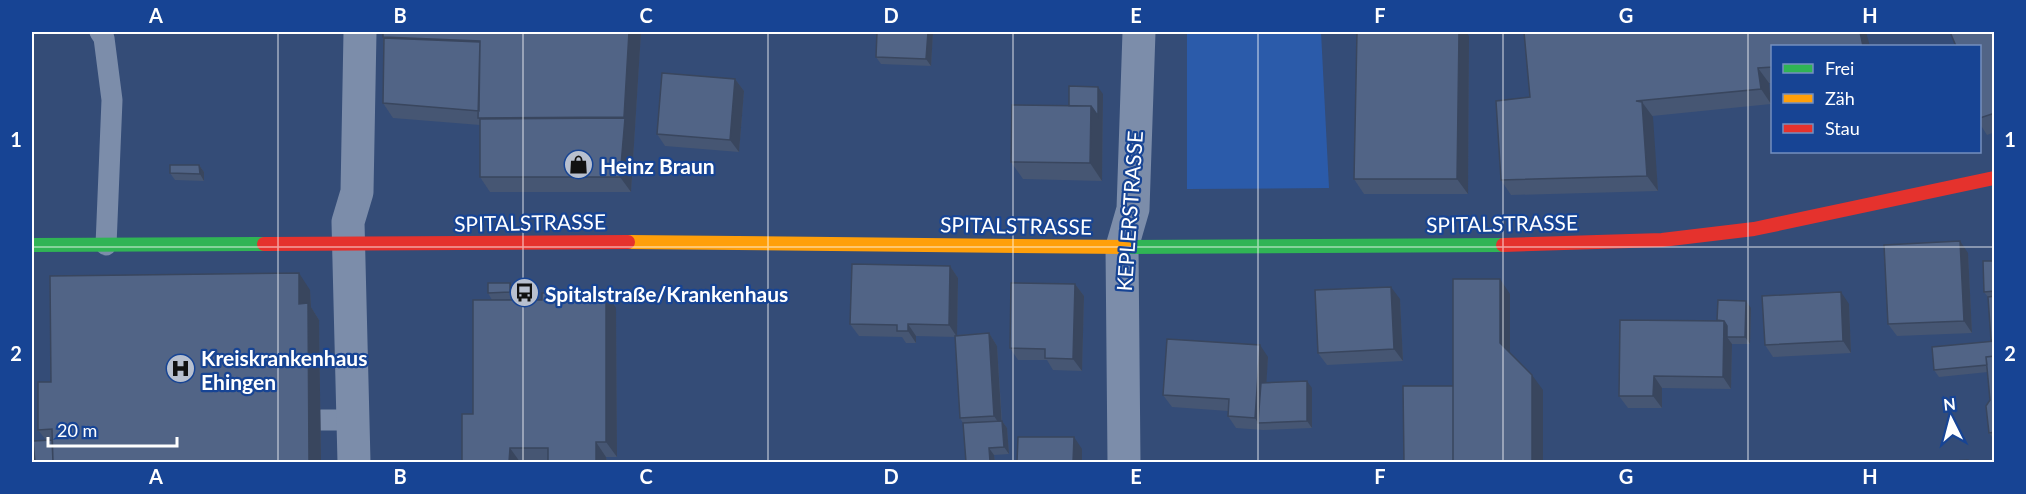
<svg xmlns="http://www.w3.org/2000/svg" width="2026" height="494" viewBox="0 0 2026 494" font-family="Lato,sans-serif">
	<rect width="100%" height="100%" fill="#344c77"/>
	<!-- green -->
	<path fill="#2b5baa" d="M1187 32H1321L1329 188 1187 189Z"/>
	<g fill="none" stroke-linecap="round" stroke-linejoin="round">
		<!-- lane -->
		<path stroke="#7c8daa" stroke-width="21" d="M100 32 104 38 112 100 106 245
			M321 420H353"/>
		<!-- street -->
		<path stroke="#7c8daa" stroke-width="33" d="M354 462 348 222 357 192 360 32
			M1124 462 1122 247 1133 209 1139 32"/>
		<!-- fast -->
		<path stroke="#30b455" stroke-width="14" d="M32 245 264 244
			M1125 247 1503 245"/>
		<!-- slow -->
		<path stroke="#ff9f0a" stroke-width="14" d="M628 242 1125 247"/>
		<!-- jam -->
		<path stroke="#e5322d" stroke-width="14" d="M264 244 628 242
			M1503 245 1662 240 1754 229 1994 178"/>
	</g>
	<!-- wall -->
	<path fill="#465673" d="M383 32H641L631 192H490L480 177V125L393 118 383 103Z
		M877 32H933L931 66 881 64 876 57Z
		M1995 32V132L1987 135 1980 124V46Z
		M1469 36 1468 194H1364L1354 179Z
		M1773 46V83H1769L1771 104 1652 116 1658 191 1511 195 1501 180 1530 97Z
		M735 79 744 91 739 152 665 146 657 134Z
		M1103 94 1102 181 1023 179 1011 162 1069 106Z
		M199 165 204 172V181L175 180 170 173Z
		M1968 253 1972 333 1897 336 1888 324Z
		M1995 261V441L1989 433 1990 400 1988 372 1939 377 1934 370 1991 341 1988 297 1984 292Z
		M950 266 958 278 957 335 989 333 997 346 1002 421 1007 428 1009 454 994 455 995 462H966L963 423 960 418 955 337 916 336V343H906L902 337 859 336 850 324Z
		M1075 284 1084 296 1082 371 1053 370 1047 360H1018L1010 348Z
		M310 290 311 307 319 320 321 462H35L46 440 38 430 51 382Z
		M515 290V299L492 300 488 293Z
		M1400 299 1403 361 1327 365 1318 353Z
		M1849 304 1851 353 1773 357 1765 345Z
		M616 308 617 457H606L607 462H462L473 414Z
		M1751 308 1750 344H1732L1731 389 1662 388V408H1628L1619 396 1717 320Z
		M1268 357 1266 382 1312 388V428L1263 430 1236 428 1228 416V411L1172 407 1163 395Z"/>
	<!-- shaded-wall -->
	<path fill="#39465e" d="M629 32H641L631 192 620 177 625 118 624 117Z
		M928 32H933L931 66 926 59Z
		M1459 32H1466L1469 36 1468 194 1457 179Z
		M1860 32H1866L1870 46H1863Z
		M1758 68 1769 83 1771 104 1761 89Z
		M735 79 744 91 739 152 730 140Z
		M1098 87 1103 94 1102 181 1090 163 1091 106Z
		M1642 102 1653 117 1658 191 1647 176Z
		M199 165 204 172V181L200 174Z
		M1960 241 1968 253 1972 333 1964 321Z
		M950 266 958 278 957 337 949 325Z
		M299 273 310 290 311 307 319 320 321 462H309L299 304Z
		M1500 279 1510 294V358L1500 343Z
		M510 283 515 290V299L510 292Z
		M1075 284 1084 296 1082 371 1073 359Z
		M1391 287 1400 299 1403 361 1394 349Z
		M1841 292 1849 304 1851 353 1843 341Z
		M606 293 616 308 617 457 606 442Z
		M1746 301 1751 308 1750 344 1745 337Z
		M1724 321 1732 333 1727 337 1732 344 1731 389 1723 377Z
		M908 324 916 336V343L908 331Z
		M989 333 997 346 1002 428 994 416Z
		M1260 345 1268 357 1264 422 1258 423 1255 418Z
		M1532 375 1543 390V462H1532Z
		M1654 376 1662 388V408L1653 396Z
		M1307 381 1312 388V428L1307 421Z
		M1002 421 1007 428 1009 454 1004 447Z
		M1074 437 1082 449V462H1073Z
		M596 442 606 457 607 462H597L596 461Z
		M510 448 520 462H509Z
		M989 448 994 455 995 462H991L990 461Z"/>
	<!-- building -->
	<path fill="#516486" stroke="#39465e" stroke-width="1.5" d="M383 32H629L624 117 478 118 480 41 383 37Z
		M877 32H928L926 59 876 57Z
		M1357 32H1459L1457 179H1354Z
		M1524 32H1860L1863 46H1773V67L1758 68 1761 89 1636 101 1642 102 1647 176 1501 180 1496 101 1530 97Z
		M1950 32H1995V113L1980 118V46H1956Z
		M384 38 480 42 479 111 383 103Z
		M662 73 735 79 730 140 657 134Z
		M1069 86 1098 87V116L1091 106H1069Z
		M1012 105 1091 106 1090 163 1011 162Z
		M625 118 620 177H480V119Z
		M170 165H199L200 174 170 173Z
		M1960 241 1964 321 1888 324 1884 245Z
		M1983 261H1995V291L1984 292Z
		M852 264 950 266 949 325 908 324V331H897V325L850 324Z
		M299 273V304L308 303 309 462H53L52 429 38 430V382H51L50 276Z
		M1453 279H1500V343L1532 375V462H1453Z
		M488 283H510V292L488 293Z
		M1011 283 1075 284 1073 359 1045 358V349L1010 348Z
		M1391 287 1394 349 1318 353 1315 290Z
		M1841 292 1843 341 1765 345 1762 296Z
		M542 293H606V442H596V461H548V448H510L509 462H462V414H473V300H542Z
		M1995 296V340H1991L1988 297Z
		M1718 300 1746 301 1745 337H1727V326L1724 321 1717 320Z
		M1620 320 1724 321 1723 377 1654 376 1653 396H1619Z
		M989 333 994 416 960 418 955 336Z
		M1167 339 1260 345 1255 418 1228 416 1229 399 1163 395Z
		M1995 341V356L1986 357 1987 365 1934 370 1932 347Z
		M1995 356V432L1989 433 1986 406 1990 400 1986 357Z
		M1307 381V421L1258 423 1261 383Z
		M1403 386H1453V462H1404Z
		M1002 421 1004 447 989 448 990 461 966 462 963 423Z
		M1018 437H1074L1073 462H1017Z
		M52 440 53 462H35L33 441Z
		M1968 460 1969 462H1941Z"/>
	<!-- grid -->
	<path fill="none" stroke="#fff" stroke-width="1.5" stroke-opacity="0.55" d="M278 32V462M523 32V462M768 32V462M1013 32V462M1258 32V462M1503 32V462M1748 32V462M32 247H1994"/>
	<!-- icons -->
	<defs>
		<symbol id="shop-disc" viewBox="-11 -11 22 22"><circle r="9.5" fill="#b8c0cf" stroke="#174494"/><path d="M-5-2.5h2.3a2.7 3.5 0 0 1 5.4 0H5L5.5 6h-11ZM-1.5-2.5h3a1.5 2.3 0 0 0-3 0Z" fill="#111"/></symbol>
		<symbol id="bus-disc" viewBox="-11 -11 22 22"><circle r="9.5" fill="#b8c0cf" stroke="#174494"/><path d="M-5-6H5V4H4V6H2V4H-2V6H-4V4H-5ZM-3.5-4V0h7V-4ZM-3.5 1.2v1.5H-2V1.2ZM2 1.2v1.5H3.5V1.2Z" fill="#111"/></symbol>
		<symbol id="hospital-disc" viewBox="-11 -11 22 22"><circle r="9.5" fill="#b8c0cf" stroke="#174494"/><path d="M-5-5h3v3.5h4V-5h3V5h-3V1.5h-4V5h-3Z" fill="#111"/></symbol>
	</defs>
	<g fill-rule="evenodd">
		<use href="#shop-disc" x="562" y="148" width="33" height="33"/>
		<use href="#bus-disc" x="508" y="276" width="33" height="33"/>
		<use href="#hospital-disc" x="164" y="352" width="33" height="33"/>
	</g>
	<g text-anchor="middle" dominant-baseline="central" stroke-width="4.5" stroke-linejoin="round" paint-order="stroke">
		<!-- poi labels -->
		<g font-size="21" font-weight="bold" fill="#fff" stroke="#174494" text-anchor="start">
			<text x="600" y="165">Heinz Braun</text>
			<text x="545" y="293">Spitalstraße/Krankenhaus</text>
			<text x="201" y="357">Kreiskrankenhaus<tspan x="201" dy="24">Ehingen</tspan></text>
		</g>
		<!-- street labels -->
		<g font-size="21" fill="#fff" stroke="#174494">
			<text transform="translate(1129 211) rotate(-86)">KEPLERSTRASSE</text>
			<text transform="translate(530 222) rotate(-1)">SPITALSTRASSE</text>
			<text transform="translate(1502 223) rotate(-1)">SPITALSTRASSE</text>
			<text transform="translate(1016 225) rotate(1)">SPITALSTRASSE</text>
		</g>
	</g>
	<!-- border -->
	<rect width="2026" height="494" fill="none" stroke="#174494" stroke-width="66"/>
	<!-- legend -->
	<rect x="1771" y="45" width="210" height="108" fill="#174494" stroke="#748fbf" stroke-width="1.5"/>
	<rect x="1783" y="64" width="30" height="9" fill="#30b455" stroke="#748fbf" stroke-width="1.5"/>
	<text x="1825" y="75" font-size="18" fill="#ffffff">Frei</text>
	<rect x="1783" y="94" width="30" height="9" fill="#ff9f0a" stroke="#748fbf" stroke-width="1.5"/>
	<text x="1825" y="105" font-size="18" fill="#ffffff">Zäh</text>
	<rect x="1783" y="124" width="30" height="9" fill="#e5322d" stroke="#748fbf" stroke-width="1.5"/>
	<text x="1825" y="135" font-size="18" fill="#ffffff">Stau</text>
	<!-- north arrow -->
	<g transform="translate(1951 419) rotate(354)" stroke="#174494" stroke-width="4.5" paint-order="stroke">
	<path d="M0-4.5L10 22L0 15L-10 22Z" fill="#ffffff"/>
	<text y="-9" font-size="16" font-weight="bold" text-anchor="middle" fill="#ffffff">N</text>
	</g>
	<!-- scale -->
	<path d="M48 437v9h129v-9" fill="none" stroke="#ffffff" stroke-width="3"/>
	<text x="57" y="437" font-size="18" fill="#ffffff" stroke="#174494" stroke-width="4.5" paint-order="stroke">20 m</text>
	<rect x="33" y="33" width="1960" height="428" fill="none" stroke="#fff" stroke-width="2"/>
	<g font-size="20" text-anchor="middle" font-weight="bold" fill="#fff">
		<text x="156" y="23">A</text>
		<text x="400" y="23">B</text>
		<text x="646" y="23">C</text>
		<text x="891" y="23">D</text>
		<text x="1136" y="23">E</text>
		<text x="1380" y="23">F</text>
		<text x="1626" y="23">G</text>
		<text x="1870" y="23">H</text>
		<text x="16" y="147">1</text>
		<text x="2010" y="147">1</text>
		<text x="16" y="361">2</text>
		<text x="2010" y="361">2</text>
		<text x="156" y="484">A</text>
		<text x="400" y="484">B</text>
		<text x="646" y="484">C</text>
		<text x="891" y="484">D</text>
		<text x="1136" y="484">E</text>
		<text x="1380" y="484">F</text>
		<text x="1626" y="484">G</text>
		<text x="1870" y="484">H</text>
	</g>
</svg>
